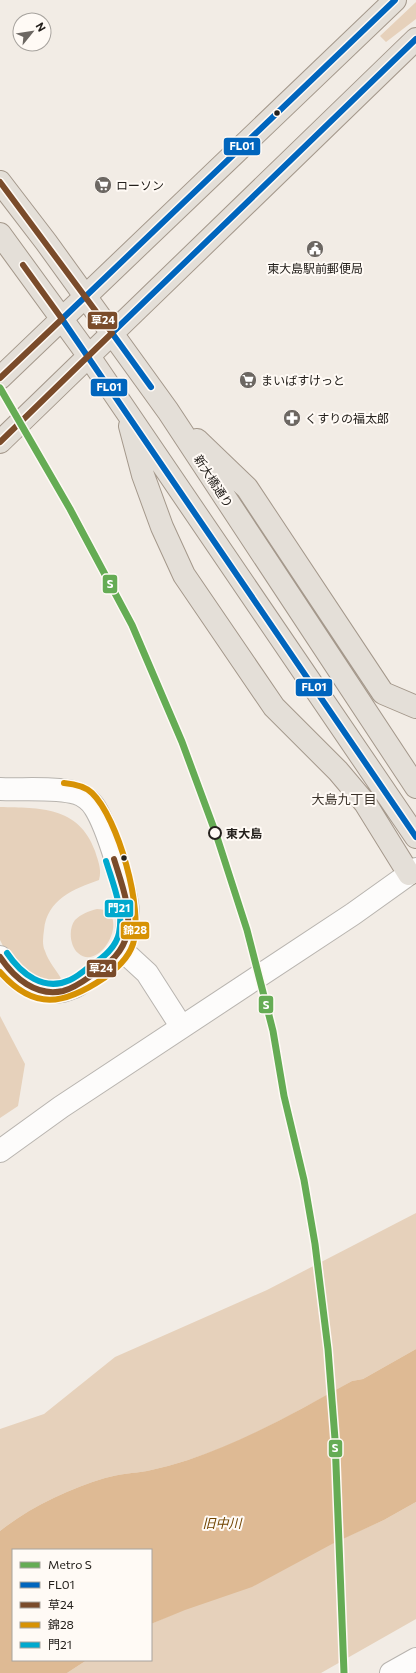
<svg xmlns="http://www.w3.org/2000/svg" width="416" height="1673" viewBox="0 0 416 1673" font-family="Commissioner,'Noto Sans JP',sans-serif">
	<rect width="100%" height="100%" fill="#f2ece5"/>
	<!-- green -->
	<path fill="#e6d1bb" d="M416 2V19L386 42 380 36Z
		M0 807C39 808 79 806 95 851 98 861 102 869 99 880 74 889 47 899 44 930 43 937 42 945 45 951 48 961 57 971 62 980L50 984 23 975 7 954 0 940Z
		M97 909C101 909 105 910 108 912 125 926 98 971 78 953 70 946 68 929 75 920 81 914 89 911 97 909Z
		M0 1016 25 1064 18 1106 0 1118Z
		M416 1213V1349L363 1379 352 1381C299 1410 246 1442 188 1460 175 1464 161 1468 147 1471 134 1473 119 1474 105 1478 69 1489 30 1507 0 1531V1429L44 1414 115 1357 267 1290Z
		M416 1502V1619L321 1673H67L87 1660H151V1624L384 1520Z"/>
	<!-- water -->
	<path fill="#deba94" d="M416 1349V1502L384 1520 332 1544 252 1587 185 1610 151 1624V1550H13V1660H87L67 1673H0V1531C30 1507 69 1489 105 1478 119 1474 134 1473 147 1471 161 1468 175 1464 188 1460 246 1441 299 1410 352 1381L363 1379Z"/>
	<g fill="none" stroke-linecap="round" stroke-linejoin="round">
		<defs>
			<path id="minor" d="M0 789C21 790 57 787 76 793 83 795 91 801 95 808 107 827 126 888 128 912 128 924 128 940 121 950 114 961 102 969 91 976 86 979 80 985 74 987 44 1001 14 983 0 957
				M122 950 147 973 181 1026
				M0 1151 61 1107 353 914 416 869
				M391 1673 416 1659"/>
			<path id="major" d="M0 182 46 242 168 411 416 787
				M0 234 88 355 416 837
				M0 378 395 0
				M130 426 143 475 162 527 184 575 274 707 338 771 365 803 409 874
				M197 440 247 488 383 693 416 707
				M0 442 416 39"/>
		</defs>
		<!-- minor casing -->
		<use href="#minor" stroke="#b8b4af" stroke-width="24"/>
		<!-- major casing -->
		<use href="#major" stroke="#a4988b" stroke-width="24"/>
		<!-- minor -->
		<use href="#minor" stroke="#fdfcfb" stroke-width="22"/>
		<!-- major -->
		<use href="#major" stroke="#e4dfd8" stroke-width="22"/>
		<defs>
			<path id="bus-1" d="M395 0 62 319 416 837
				M151 387 112 333 416 39"/>
			<path id="bus-2" d="M0 182 112 333 0 442
				M0 378 62 319 23 265
				M0 957C14 978 36 997 63 991 75 988 85 980 95 973 110 963 123 952 127 934 132 909 121 882 114 859"/>
			<path id="bus-3" d="M0 972C34 1011 64 1005 104 978 116 969 128 959 133 944 144 910 118 818 92 793 85 786 74 784 64 783"/>
			<path id="bus-4" d="M7 953C21 974 44 992 70 980 77 977 84 971 90 966 103 958 116 948 119 933 124 909 113 884 106 861"/>
		</defs>
		<!-- bus-1 casing -->
		<use href="#bus-1" stroke="#fffaf5" stroke-width="9"/>
		<!-- bus-2 casing -->
		<use href="#bus-2" stroke="#fffaf5" stroke-width="9"/>
		<!-- bus-3 casing -->
		<use href="#bus-3" stroke="#fffaf5" stroke-width="9"/>
		<!-- bus-4 casing -->
		<use href="#bus-4" stroke="#fffaf5" stroke-width="9"/>
		<!-- bus-1 -->
		<use href="#bus-1" stroke="#0065bd" stroke-width="6"/>
		<!-- bus-2 -->
		<use href="#bus-2" stroke="#7a4b2a" stroke-width="6"/>
		<!-- bus-3 -->
		<use href="#bus-3" stroke="#d79204" stroke-width="6"/>
		<!-- bus-4 -->
		<use href="#bus-4" stroke="#00a9ce" stroke-width="6"/>
		<defs>
			<path id="metro-1" d="M0 388 70 509 132 625 182 742 216 834 247 930 273 1031 284 1096 304 1180 315 1244 328 1349 335 1439 344 1673"/>
		</defs>
		<!-- metro-1 casing -->
		<use href="#metro-1" stroke="#fffaf5" stroke-width="10"/>
		<!-- metro-1 -->
		<use href="#metro-1" stroke="#65ac54" stroke-width="7"/>
	</g>
	<!-- icons -->
	<defs>
		<symbol id="supermarket-disc" viewBox="-11 -11 22 22"><circle r="9.5" fill="#6c6762" stroke="#fffaf5"/><path d="M-6-5.5h2.5l.6 2H6L4.5 2H-2.5L-4.4-4H-6ZM-1.5 3.2a1.3 1.3 0 1 0 .1 0ZM3 3.2a1.3 1.3 0 1 0 .1 0Z" fill="#fff"/></symbol>
		<symbol id="civic-disc" viewBox="-11 -11 22 22"><circle r="9.5" fill="#6c6762" stroke="#fffaf5"/><path d="M-.6-6.5H3V-4.5H.6V-3L4-1V1h2V6H-6V1h2V-1L-.6-3ZM-1.2 2.5V6h2.4V2.5Z" fill="#fff"/></symbol>
		<symbol id="pharmacy-disc" viewBox="-11 -11 22 22"><circle r="9.5" fill="#6c6762" stroke="#fffaf5"/><path d="M-2-6h4v4h4v4h-4v4h-4v-4h-4v-4h4Z" fill="#fff"/></symbol>
	</defs>
	<g fill-rule="evenodd">
		<use href="#supermarket-disc" x="93" y="175" width="20" height="20"/>
		<use href="#civic-disc" x="305" y="239" width="20" height="20"/>
		<use href="#supermarket-disc" x="238" y="370" width="20" height="20"/>
		<use href="#pharmacy-disc" x="282" y="408" width="20" height="20"/>
	</g>
	<!-- markers -->
	<g fill="#24201c" stroke="#fffaf5" stroke-width="1.5">
		<circle cx="277" cy="113" r="3.5"/>
		<circle cx="124" cy="858" r="3.5"/>
	</g>
	<circle fill="#fffaf5" stroke="#24201c" stroke-width="2" cx="215" cy="833" r="6"/>
	<g text-anchor="middle" dominant-baseline="central" stroke-width="4" stroke-linejoin="round" paint-order="stroke">
		<!-- poi labels -->
		<g font-size="12" fill="#24201c" stroke="#fffaf5" text-anchor="start">
			<text x="116" y="185">ローソン</text>
			<text x="315" y="268" text-anchor="middle">東大島駅前郵便局</text>
			<text x="261" y="380">まいばすけっと</text>
			<text x="305" y="418">くすりの福太郎</text>
		</g>
		<!-- street labels -->
		<g font-size="12" fill="#24201c" stroke="#fffaf5">
			<text transform="translate(214 481) rotate(57)">新大橋通り</text>
		</g>
		<!-- stop labels -->
		<g font-size="12" font-weight="bold" fill="#24201c" stroke="#fffaf5" text-anchor="start">
			<text x="226" y="833">東大島</text>
		</g>
		<!-- neighbourhood labels -->
		<g font-size="13" fill="#3b3229" stroke="#fffaf5">
			<text x="344" y="799">大島九丁目</text>
		</g>
		<!-- water labels -->
		<g font-size="13" font-style="italic" fill="#704400" stroke="#fffaf5">
			<text x="222" y="1523">旧中川</text>
		</g>
	</g>
	<g stroke="#fffaf5" stroke-width="1.5">
		<rect x="223" y="137" width="38" height="19" rx="4" fill="#0065bd"/>
		<rect x="87" y="311" width="31" height="19" rx="4" fill="#7a4b2a"/>
		<rect x="90" y="378" width="38" height="19" rx="4" fill="#0065bd"/>
		<rect x="102" y="574" width="16" height="20" rx="4" fill="#65ac54"/>
		<rect x="295" y="678" width="38" height="19" rx="4" fill="#0065bd"/>
		<rect x="104" y="899" width="30" height="19" rx="4" fill="#00a9ce"/>
		<rect x="120" y="921" width="30" height="19" rx="4" fill="#d79204"/>
		<rect x="86" y="959" width="31" height="19" rx="4" fill="#7a4b2a"/>
		<rect x="258" y="995" width="16" height="19" rx="4" fill="#65ac54"/>
		<rect x="328" y="1439" width="15" height="19" rx="4" fill="#65ac54"/>
	</g>
	<g font-size="11" text-anchor="middle" font-weight="bold" fill="#fff">
		<text x="242" y="150">FL01</text>
		<text x="103" y="324">草24</text>
		<text x="109" y="391">FL01</text>
		<text x="110" y="588">S</text>
		<text x="314" y="691">FL01</text>
		<text x="119" y="912">門21</text>
		<text x="135" y="934">錦28</text>
		<text x="101" y="972">草24</text>
		<text x="266" y="1009">S</text>
		<text x="335" y="1452">S</text>
	</g>
	<!-- legend -->
	<rect x="12" y="1549" width="140" height="112" fill="#fffaf5" stroke="#a7a39e"/>
	<rect x="20" y="1562" width="20" height="6" fill="#65ac54" stroke="#a7a39e"/>
	<text x="48" y="1569" font-size="12" fill="#24201c">Metro S</text>
	<rect x="20" y="1582" width="20" height="6" fill="#0065bd" stroke="#a7a39e"/>
	<text x="48" y="1589" font-size="12" fill="#24201c">FL01</text>
	<rect x="20" y="1602" width="20" height="6" fill="#7a4b2a" stroke="#a7a39e"/>
	<text x="48" y="1609" font-size="12" fill="#24201c">草24</text>
	<rect x="20" y="1622" width="20" height="6" fill="#d79204" stroke="#a7a39e"/>
	<text x="48" y="1629" font-size="12" fill="#24201c">錦28</text>
	<rect x="20" y="1642" width="20" height="6" fill="#00a9ce" stroke="#a7a39e"/>
	<text x="48" y="1649" font-size="12" fill="#24201c">門21</text>
	<!-- north arrow -->
	<g transform="translate(32 32) rotate(60)"><circle r="19" fill="#fffaf5" stroke="#a7a39e"/>
	<path d="M0-3L7 15L0 10L-7 15Z" fill="#6c6762"/>
	<text y="-6" font-size="11" font-weight="bold" text-anchor="middle" fill="#24201c">N</text>
	</g>
</svg>
